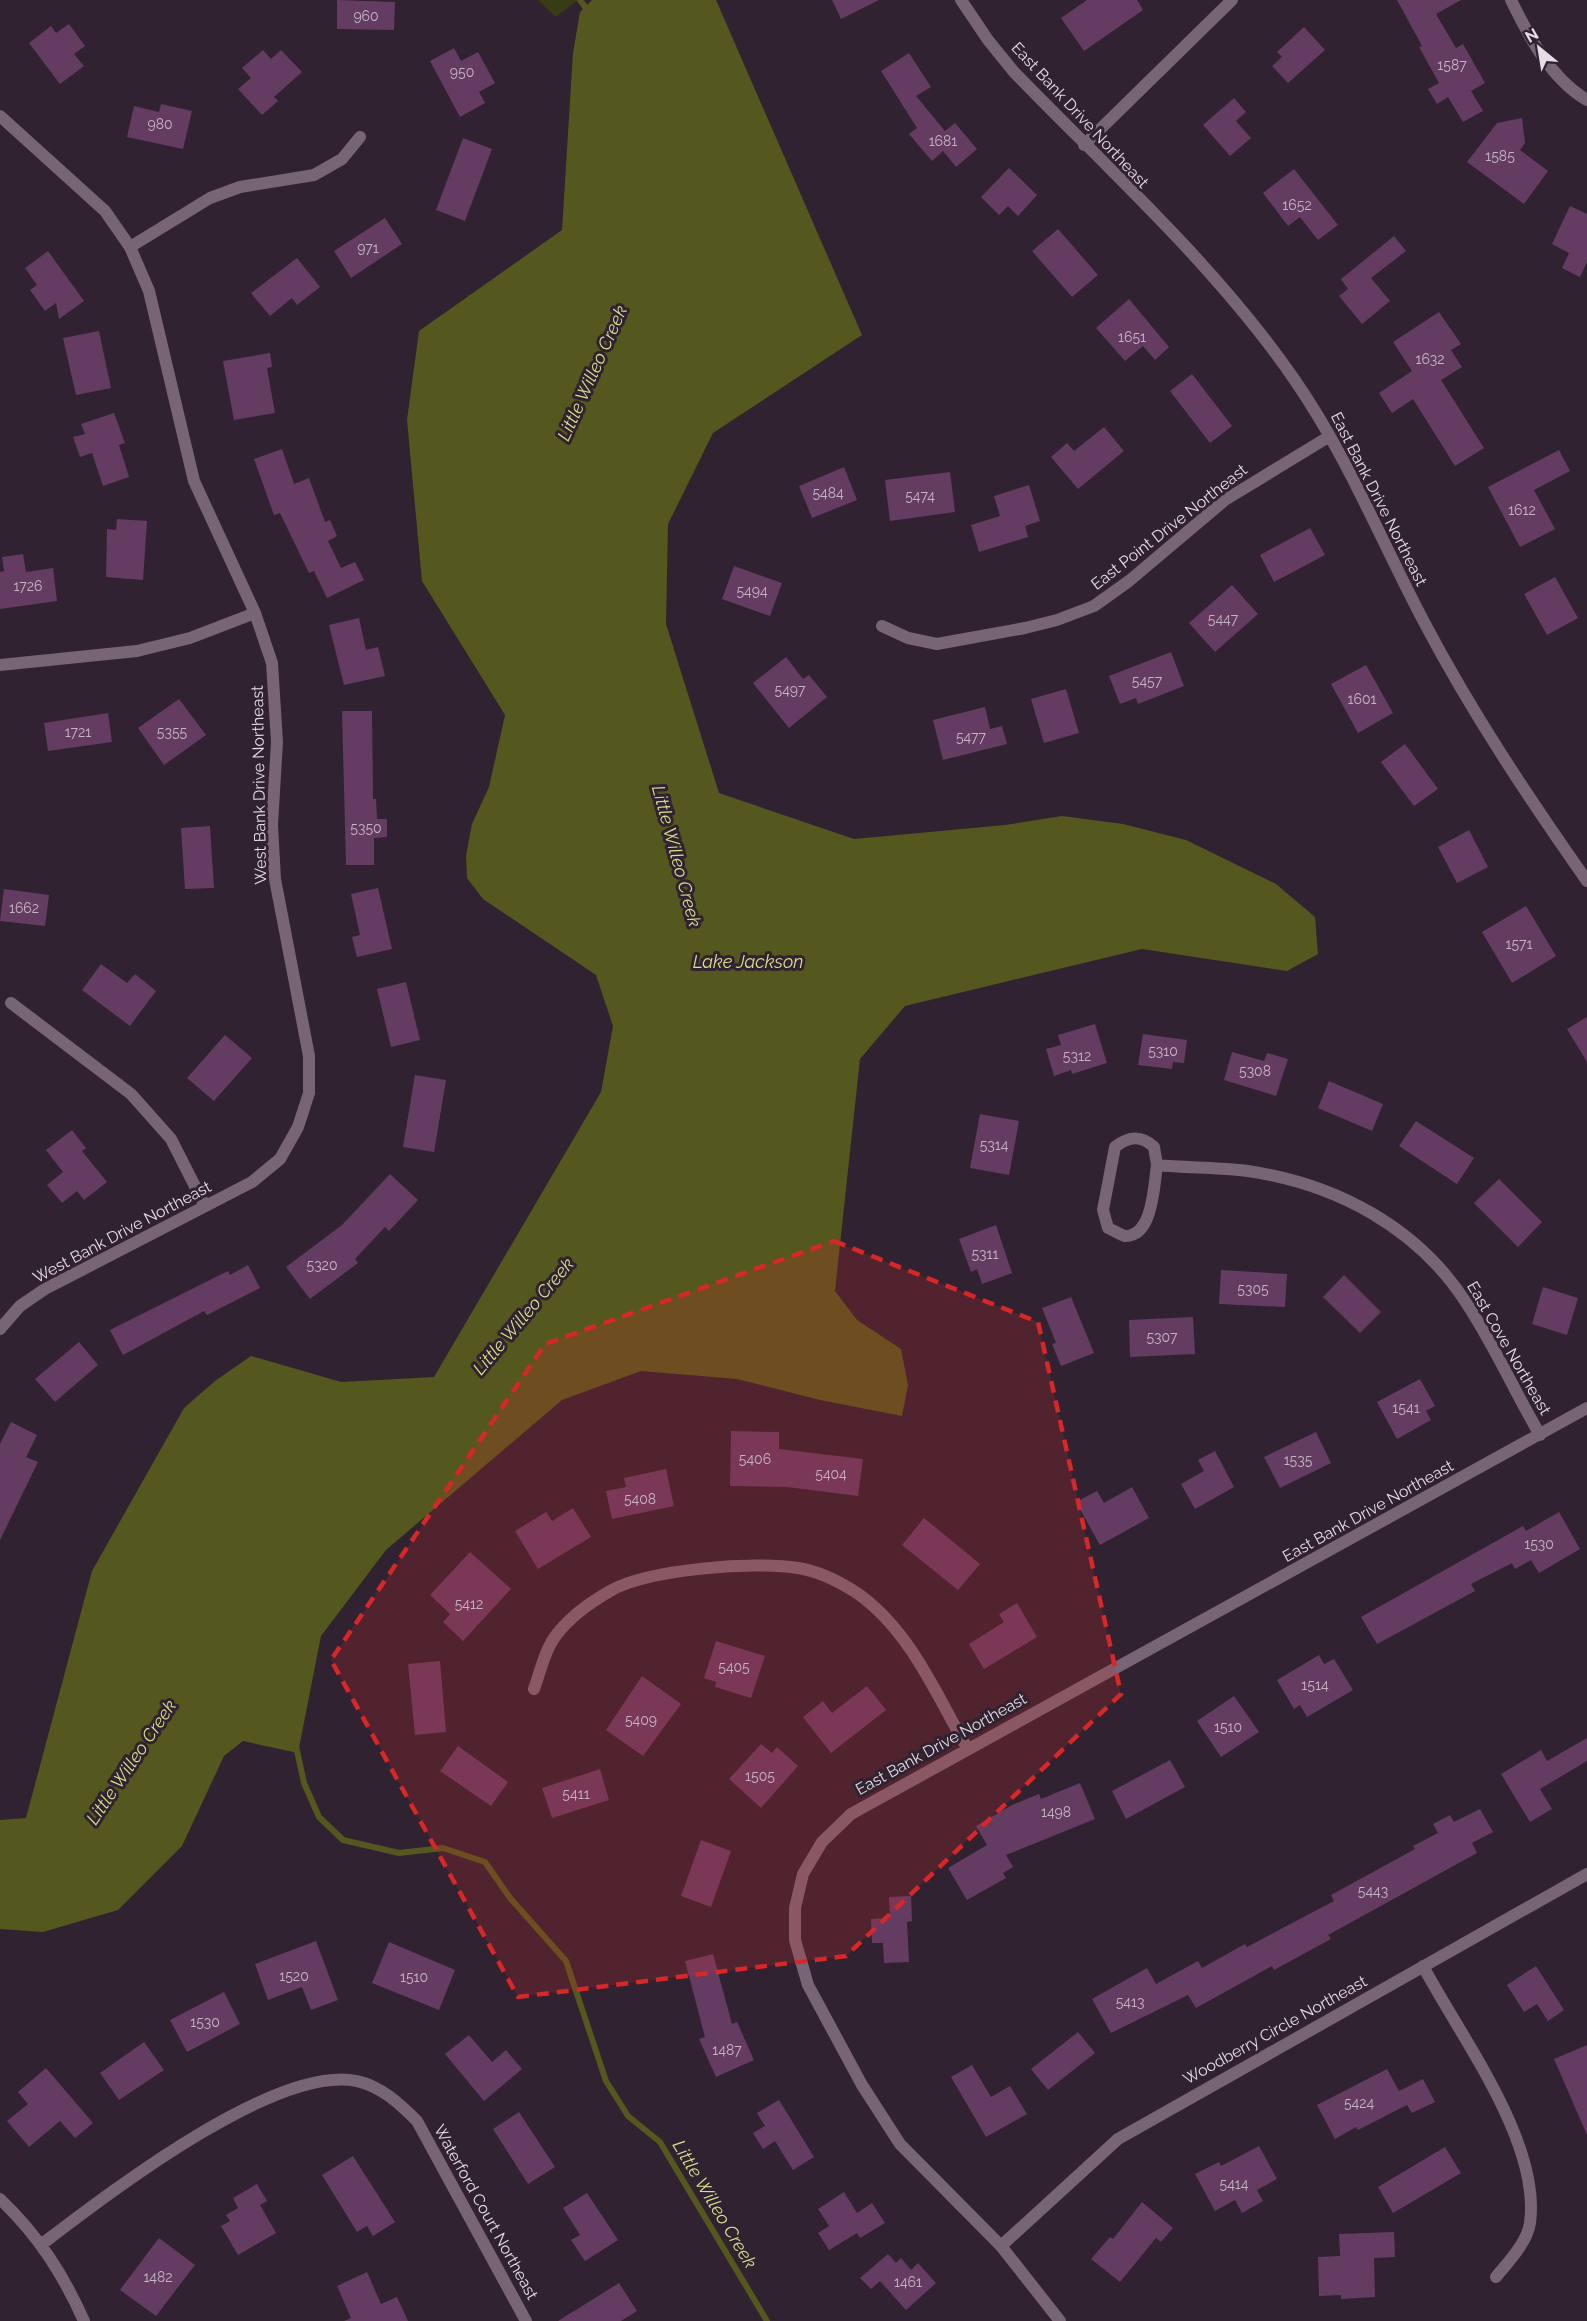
<svg xmlns="http://www.w3.org/2000/svg" width="1587" height="2321" viewBox="0 0 1587 2321" font-family="Raleway,sans-serif">
	<rect width="100%" height="100%" fill="#302230"/>
	<!-- green -->
	<path fill="#393b14" d="M538 0H578L556 17Z"/>
	<!-- water -->
	<path fill="#54571e" d="M592 0H716L862 335 713 433 668 524 666 624 719 793 854 839 1005 825 1062 816 1123 824 1186 840 1276 884 1315 917 1318 954 1287 971 1142 949 905 1006 860 1059 835 1291 857 1320 901 1349 908 1385 902 1416 820 1400 737 1379 641 1371 562 1400 386 1550 321 1636 298 1753 243 1741 224 1756 182 1846 118 1910 43 1932 0 1929V1820L26 1818 92 1571 184 1408 215 1381 251 1356 341 1382 434 1377 601 1092 613 1026 596 975 483 899 467 878 466 856 472 824 489 787 505 715 422 581 407 420 419 331 562 230 573 53 580 12Z"/>
	<g fill="none" stroke-linecap="round" stroke-linejoin="round">
		<!-- stream -->
		<path stroke="#54571e" stroke-width="6" d="M580 0 588 11
			M296 1746 304 1783 319 1817 343 1840 399 1853 443 1848 485 1862 510 1898 566 1961 606 2081 628 2116 660 2142 767 2321"/>
	</g>
	<!-- building -->
	<path fill="#643c62" d="M337 0 395 2 394 30 337 29Z
		M832 0H879L841 19Z
		M1087 0H1137L1143 10 1084 51 1061 18Z
		M1397 0H1461L1436 14 1456 48 1463 44 1485 83 1471 91 1483 111 1463 122 1448 97 1437 104 1428 89 1439 83 1419 47 1422 46Z
		M69 24 85 46 74 54 84 66 60 84 29 43 51 26 56 33Z
		M1304 27 1325 50 1288 83 1272 66 1282 57 1277 52Z
		M454 48 461 61 478 52 495 83 479 92 485 103 460 117 430 61Z
		M263 50 271 59 281 50 302 72 274 97 278 101 262 115 238 89 251 78 242 68Z
		M909 53 931 87 916 96 945 131 955 123 977 149 956 167 943 151 932 161 909 134 917 128 881 71Z
		M1234 98 1246 112 1236 121 1251 138 1230 156 1203 125Z
		M161 104 192 111 183 149 127 137 134 106 159 112Z
		M1522 118 1525 143 1520 150 1548 171 1524 204 1467 162 1497 123Z
		M463 138 492 149 465 221 436 210Z
		M1009 168 1037 195 1018 216 1008 206 999 215 981 197Z
		M1294 169 1338 225 1318 240 1300 217 1288 226 1263 193Z
		M1570 206 1587 214V262L1580 277 1562 268 1569 253 1552 244Z
		M385 218 402 244 351 278 334 251Z
		M1058 229 1098 275 1072 297 1032 251Z
		M1394 236 1406 251 1371 278 1390 301 1362 324 1339 296 1348 289 1341 279Z
		M48 251 84 301 59 319 56 303 45 311 30 290 37 285 25 268Z
		M297 258 320 287 297 305 292 298 270 316 251 293Z
		M1129 299 1169 347 1155 360 1143 346 1125 361 1096 328Z
		M1439 312 1461 344 1451 350 1462 367 1441 380 1484 448 1455 466 1413 399 1392 413 1379 393 1412 371 1393 342Z
		M99 331 111 388 76 395 63 338Z
		M270 353 272 367 267 368 275 413 234 420 223 361Z
		M1192 374 1232 426 1210 443 1170 391Z
		M114 413 125 443 119 445 129 477 103 486 92 453 80 457 73 437 85 434 81 424Z
		M1104 427 1124 451 1078 489 1051 457 1067 443 1074 451Z
		M282 449 294 484 309 478 325 522 330 520 337 536 328 541 341 568 355 562 364 580 327 598 314 571 309 573 280 513 274 515 254 459Z
		M1559 450 1570 471 1534 490 1555 529 1520 547 1488 487Z
		M844 467 857 500 812 518 799 486Z
		M950 472 955 512 890 521 885 480Z
		M1029 485 1040 521 1025 526 1028 537 979 552 971 525 1000 516 994 496Z
		M117 519 147 521 143 580 106 577 107 529 116 530Z
		M1310 528 1325 555 1274 582 1260 555Z
		M23 554 26 572 53 568 57 601 0 609V572L4 571 2 557Z
		M734 566 782 583 770 616 722 599Z
		M1555 577 1578 618 1547 635 1524 594Z
		M1232 585 1258 614 1215 652 1189 623Z
		M359 618 366 650 378 647 385 676 344 685 329 625Z
		M1171 652 1184 686 1138 704 1136 698 1120 704 1109 676Z
		M786 657 803 679 809 675 827 697 789 728 753 683Z
		M1366 665 1393 713 1358 733 1331 684Z
		M1066 689 1079 733 1044 743 1031 699Z
		M179 699 206 735 164 765 138 728Z
		M985 707 990 729 1002 726 1007 744 943 760 933 720Z
		M342 711H372L373 799H376L377 819H387V837L374 838V865H346Z
		M108 713 112 742 48 751 44 723Z
		M1405 744 1438 789 1414 806 1381 762Z
		M210 826 214 888 185 889 181 828Z
		M1469 830 1488 867 1457 883 1438 847Z
		M378 888 392 949 357 957 352 937 360 935 351 894Z
		M4 889 49 895 45 926 0 921Z
		M1526 906 1556 956 1512 983 1482 932Z
		M101 964 127 983 135 974 156 991 130 1026 82 990Z
		M406 982 420 1040 391 1047 377 989Z
		M1587 1017V1062L1567 1029Z
		M1095 1024 1107 1063 1072 1074 1071 1070 1054 1076 1046 1049 1061 1045 1058 1035Z
		M1143 1034 1187 1040 1184 1063 1173 1062 1172 1069 1138 1065Z
		M225 1035 252 1058 214 1101 187 1078Z
		M1232 1052 1264 1061 1267 1053 1288 1059 1276 1096 1224 1080Z
		M415 1075 446 1080 434 1152 403 1147Z
		M1329 1081 1383 1104 1372 1131 1318 1108Z
		M980 1114 1019 1121 1009 1175 970 1168Z
		M1416 1121 1474 1158 1457 1184 1399 1146Z
		M72 1130 86 1148 82 1151 107 1182 84 1200 77 1191 62 1203 47 1185 63 1172 46 1150Z
		M390 1174 418 1200 389 1231 385 1227 355 1259 358 1263 310 1299 286 1267 342 1225Z
		M1499 1179 1542 1222 1518 1247 1474 1203Z
		M996 1225 1012 1273 982 1284 977 1269 971 1272 959 1239Z
		M248 1265 260 1288 207 1315 204 1311 123 1355 110 1330 228 1271 230 1275Z
		M1221 1270 1287 1274 1285 1307 1219 1304Z
		M1344 1275 1381 1312 1360 1333 1323 1297Z
		M1543 1287 1578 1298 1567 1335 1532 1324Z
		M1071 1297 1094 1353 1061 1366 1052 1344 1056 1343 1042 1308Z
		M1193 1317 1195 1354 1130 1357 1129 1320Z
		M79 1342 98 1365 55 1402 35 1379Z
		M1420 1379 1435 1406 1426 1411 1431 1420 1397 1439 1377 1402Z
		M11 1422 37 1435 26 1457 38 1462 0 1540V1444Z
		M731 1431 779 1432V1449L863 1459 858 1496 787 1487 730 1486Z
		M1316 1432 1331 1463 1280 1488 1264 1457Z
		M1215 1451 1234 1487 1195 1509 1181 1484 1204 1471 1198 1460Z
		M666 1469 674 1506 612 1519 606 1491 626 1487 624 1478Z
		M1132 1487 1149 1518 1100 1545 1076 1502 1097 1491 1104 1503Z
		M573 1508 591 1537 538 1569 515 1531 546 1512 552 1521Z
		M1559 1512 1580 1549 1539 1573 1531 1560 1515 1569 1512 1563 1471 1584 1475 1591 1377 1644 1361 1617 1523 1526 1526 1531Z
		M924 1518 980 1564 958 1590 902 1545Z
		M470 1552 511 1589 463 1641 443 1622 450 1614 430 1595Z
		M1017 1603 1037 1637 984 1669 969 1644 1004 1622 999 1614Z
		M716 1641 765 1656 751 1698 715 1687 716 1682 704 1678Z
		M1319 1655 1324 1664 1334 1659 1353 1690 1307 1717 1300 1705 1294 1709 1277 1680Z
		M440 1661 446 1732 415 1735 408 1664Z
		M642 1676 681 1704 643 1756 606 1730Z
		M867 1686 886 1710 831 1753 803 1717 823 1701 832 1713Z
		M1234 1696 1259 1732 1221 1757 1197 1721Z
		M1587 1738V1761L1540 1789 1552 1809 1530 1822 1501 1774 1541 1750 1547 1761Z
		M761 1744 772 1753 777 1747 798 1766 761 1808 729 1779Z
		M458 1746 508 1782 491 1806 440 1771Z
		M1170 1760 1185 1787 1126 1819 1112 1791Z
		M600 1769 609 1800 552 1818 542 1788Z
		M1080 1783 1095 1819 1006 1855 1013 1867 1003 1873 1006 1878 967 1900 948 1868 987 1845 976 1826 1012 1805 1039 1794 1041 1799Z
		M1480 1809 1493 1832 1472 1843 1477 1853 1328 1935 1331 1939 1274 1970 1272 1966 1196 2008 1188 1995 1111 2033 1092 1999 1147 1968 1156 1984 1198 1961 1202 1968 1245 1944 1247 1947 1334 1901 1331 1895 1415 1849 1413 1846 1438 1833 1433 1824 1450 1815 1454 1822Z
		M701 1840 731 1851 711 1907 681 1896Z
		M911 1896 912 1921 907 1922 909 1962 884 1963 883 1943H872L871 1919 890 1918 889 1897Z
		M316 1941 338 2000 311 2010 302 1987 268 2000 255 1964Z
		M389 1942 455 1970 439 2010 372 1983Z
		M713 1954 732 2024 737 2022 754 2060 716 2077 699 2039 705 2037 685 1961Z
		M1536 1966 1564 2010 1548 2021 1537 2004 1524 2012 1507 1985Z
		M224 1992 240 2024 187 2052 170 2020Z
		M1078 2032 1095 2053 1048 2090 1031 2069Z
		M469 2035 492 2062 506 2050 522 2069 484 2101 445 2054Z
		M144 2042 164 2070 119 2100 100 2073Z
		M1587 2045V2135L1554 2059Z
		M972 2065 991 2097 1010 2086 1027 2114 986 2137 951 2077Z
		M46 2068 93 2123 75 2138 60 2121 29 2147 7 2121 28 2104 18 2092Z
		M1387 2069 1399 2091 1423 2079 1435 2102 1412 2113 1407 2105 1358 2130 1356 2127 1335 2139 1317 2105Z
		M779 2100 814 2157 793 2170 775 2141 763 2149 753 2133 765 2126 757 2113Z
		M519 2112 555 2167 528 2184 493 2129Z
		M1259 2146 1277 2179 1257 2190 1263 2201 1242 2213 1235 2200 1215 2211 1195 2174 1219 2162 1221 2166Z
		M1445 2147 1461 2173 1393 2213 1378 2187Z
		M353 2156 395 2222 373 2236 367 2226 357 2232 322 2175Z
		M257 2184 267 2201 260 2205 276 2233 238 2255 221 2226 230 2221 226 2215 238 2208 233 2198Z
		M844 2192 857 2213 872 2203 885 2223 860 2238 857 2233 829 2250 818 2233 829 2226 818 2209Z
		M587 2193 618 2240 585 2261 571 2240 580 2235 563 2208Z
		M1142 2202 1173 2228 1161 2242 1156 2238 1120 2282 1091 2259 1110 2237 1113 2239Z
		M1394 2232 1395 2257 1374 2258 1375 2297 1341 2299V2295L1319 2296 1318 2257 1340 2256 1339 2234Z
		M159 2238 195 2265 156 2316 120 2290Z
		M888 2254 896 2263 901 2258 911 2270 918 2263 936 2283 906 2310 880 2281 871 2289 860 2278Z
		M367 2272 381 2304 397 2297 408 2321H344L351 2318 337 2286Z
		M619 2283 637 2311 621 2321H558Z"/>
	<g fill="none" stroke-linecap="round" stroke-linejoin="round">
		<!-- street -->
		<path stroke="#776475" stroke-width="12" d="M961 0 988 40 1014 72C1109 170 1217 267 1294 379 1347 455 1381 541 1424 622 1472 713 1528 797 1587 881
			M1511 0C1529 37 1551 79 1587 100
			M0 116 105 211 130 247 149 291 194 481 255 613 272 663 277 742 272 825 275 879 309 1056V1093L298 1127 280 1159 252 1182 45 1289 20 1306 0 1329
			M1084 145 1232 0
			M130 247 210 198 240 187 314 175 342 159 360 137
			M882 626 908 638 937 644 1025 628 1057 620 1094 606 1129 581 1225 500 1330 436
			M0 665 137 651 190 638 255 613
			M11 1003 131 1094 171 1139 205 1206
			M1157 1165C1154 1185 1153 1237 1125 1236 1120 1235 1113 1230 1108 1228L1103 1210 1115 1147C1129 1136 1141 1135 1154 1147L1157 1165C1187 1168 1219 1167 1248 1171 1336 1184 1418 1227 1467 1304 1494 1345 1515 1392 1540 1435
			M534 1689C540 1672 546 1647 557 1634 570 1617 591 1602 610 1591 648 1569 755 1561 798 1568 818 1571 840 1582 857 1593 910 1630 936 1694 967 1748
			M1423 1966C1460 2036 1541 2142 1530 2223 1527 2243 1508 2262 1496 2277
			M0 2199C38 2235 63 2274 84 2321
			M42 2244C107 2195 275 2064 357 2081 381 2086 400 2104 417 2121L526 2321
			M1001 2246 1118 2139 1587 1874
			M1060 2321 1001 2246 900 2144 862 2085 808 1985 795 1940V1908L803 1874 822 1842 851 1814 1587 1408"/>
	</g>
	<!-- marked area -->
	<path fill="#d62828" fill-opacity="0.2" stroke="#d62828" stroke-width="4.5" stroke-dasharray="12 8" stroke-linejoin="round" d="M834 1241 1038 1322 1121 1694 846 1956 518 1997 331 1660 545 1344Z"/>
	<g text-anchor="middle" dominant-baseline="central" stroke-width="6" stroke-linejoin="round" paint-order="stroke">
		<!-- number labels -->
		<g font-size="14" fill="#c5b4c4">
			<text x="366" y="16">960</text>
			<text x="1452" y="65">1587</text>
			<text x="462" y="72">950</text>
			<text x="160" y="124">980</text>
			<text x="943" y="141">1681</text>
			<text x="1500" y="156">1585</text>
			<text x="1297" y="205">1652</text>
			<text x="368" y="248">971</text>
			<text x="1132" y="337">1651</text>
			<text x="1430" y="359">1632</text>
			<text x="828" y="493">5484</text>
			<text x="920" y="496">5474</text>
			<text x="1522" y="510">1612</text>
			<text x="28" y="586">1726</text>
			<text x="752" y="591">5494</text>
			<text x="1223" y="619">5447</text>
			<text x="1147" y="681">5457</text>
			<text x="790" y="690">5497</text>
			<text x="1362" y="699">1601</text>
			<text x="78" y="732">1721</text>
			<text x="172" y="732">5355</text>
			<text x="971" y="737">5477</text>
			<text x="366" y="828">5350</text>
			<text x="24" y="908">1662</text>
			<text x="1519" y="944">1571</text>
			<text x="1163" y="1051">5310</text>
			<text x="1077" y="1056">5312</text>
			<text x="1255" y="1071">5308</text>
			<text x="994" y="1145">5314</text>
			<text x="985" y="1254">5311</text>
			<text x="322" y="1265">5320</text>
			<text x="1253" y="1289">5305</text>
			<text x="1162" y="1337">5307</text>
			<text x="1406" y="1408">1541</text>
			<text x="755" y="1459">5406</text>
			<text x="1298" y="1460">1535</text>
			<text x="831" y="1474">5404</text>
			<text x="640" y="1499">5408</text>
			<text x="1539" y="1544">1530</text>
			<text x="469" y="1604">5412</text>
			<text x="734" y="1667">5405</text>
			<text x="1315" y="1685">1514</text>
			<text x="641" y="1720">5409</text>
			<text x="1228" y="1727">1510</text>
			<text x="760" y="1776">1505</text>
			<text x="576" y="1794">5411</text>
			<text x="1056" y="1812">1498</text>
			<text x="1373" y="1891">5443</text>
			<text x="294" y="1976">1520</text>
			<text x="414" y="1977">1510</text>
			<text x="1130" y="2002">5413</text>
			<text x="205" y="2022">1530</text>
			<text x="727" y="2050">1487</text>
			<text x="1359" y="2103">5424</text>
			<text x="1234" y="2184">5414</text>
			<text x="158" y="2277">1482</text>
			<text x="908" y="2282">1461</text>
		</g>
		<!-- street labels -->
		<g font-size="16" fill="#e5dce4" stroke="#302230">
			<text transform="translate(1080 115) rotate(47)">East Bank Drive Northeast</text>
			<text transform="translate(1379 499) rotate(63)">East Bank Drive Northeast</text>
			<text transform="translate(1169 527) rotate(-38)">East Point Drive Northeast</text>
			<text transform="translate(259 785) rotate(-91)">West Bank Drive Northeast</text>
			<text transform="translate(122 1232) rotate(-28)">West Bank Drive Northeast</text>
			<text transform="translate(1509 1348) rotate(60)">East Cove Northeast</text>
			<text transform="translate(1368 1511) rotate(-29)">East Bank Drive Northeast</text>
			<text transform="translate(941 1744) rotate(-29)">East Bank Drive Northeast</text>
			<text transform="translate(1275 2030) rotate(-29)">Woodberry Circle Northeast</text>
			<text transform="translate(486 2212) rotate(61)">Waterford Court Northeast</text>
		</g>
		<!-- water labels -->
		<g font-size="18" font-style="italic" fill="#d8df89" stroke="#302230">
			<text transform="translate(592 373) rotate(-66)">Little Willeo Creek</text>
			<text transform="translate(677 856) rotate(75)">Little Willeo Creek</text>
			<text x="748" y="961">Lake Jackson</text>
			<text transform="translate(523 1316) rotate(-50)">Little Willeo Creek</text>
			<text transform="translate(131 1762) rotate(-56)">Little Willeo Creek</text>
			<text transform="translate(715 2204) rotate(59)">Little Willeo Creek</text>
		</g>
	</g>
	<!-- north arrow -->
	<g transform="translate(1539 48) rotate(330)" stroke="#302230" stroke-width="4.5" paint-order="stroke">
	<path d="M0-4.5L10 22L0 15L-10 22Z" fill="#e5dce4"/>
	<text y="-9" font-size="16" font-weight="bold" text-anchor="middle" fill="#e5dce4">N</text>
	</g>
</svg>
